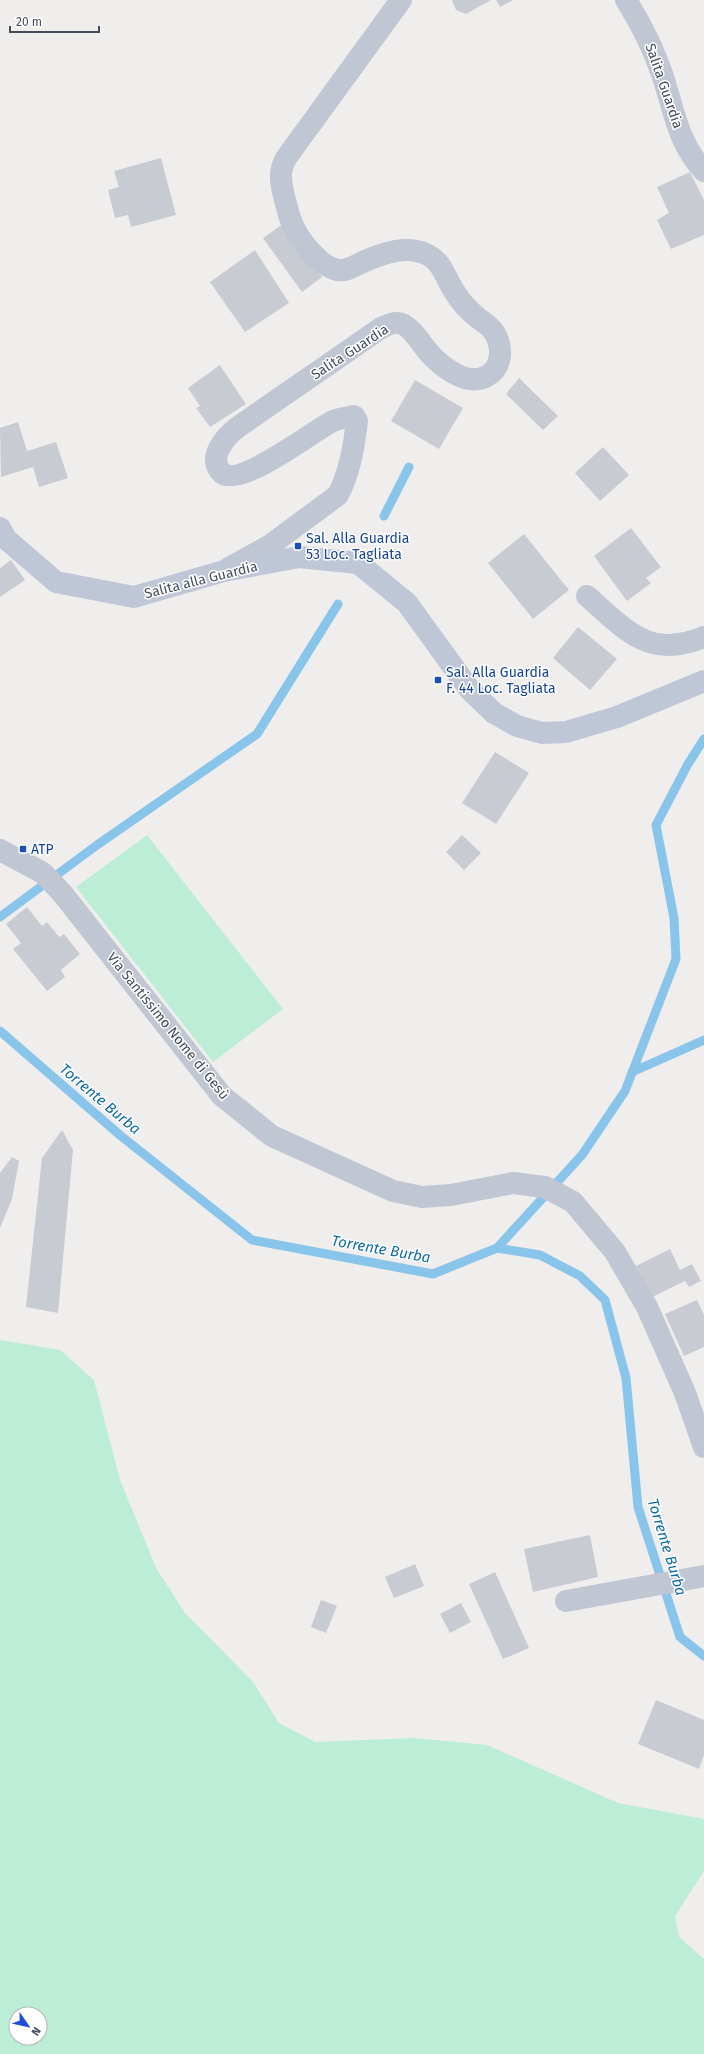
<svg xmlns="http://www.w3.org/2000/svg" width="704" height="2054" viewBox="0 0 704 2054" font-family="'Fira Sans',sans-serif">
	<rect width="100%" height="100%" fill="#f0eded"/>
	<!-- green -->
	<path fill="#bbedd7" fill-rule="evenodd" d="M147 835 283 1009 213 1062 76 887Z
		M0 1340 60 1350 94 1380 120 1480 156 1568 185 1613 253 1682 279 1723 315 1742 415 1738 487 1745 618 1803 704 1819V1871L675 1916 679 1937 704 1959V2054H0ZM16 2014H40V2038H16Z"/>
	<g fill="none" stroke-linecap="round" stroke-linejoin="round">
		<!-- stream -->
		<path stroke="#89c5ea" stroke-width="9" d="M384 516 409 467
			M0 917 97 845 257 734 338 604
			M0 1031 121 1136 252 1240 433 1274 497 1248 540 1255 580 1276 605 1300 626 1378 638 1507 680 1637 704 1656
			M632 1072 704 1040
			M497 1248 582 1155 625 1091 676 959 674 918 656 825 688 764 704 739"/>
	</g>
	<!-- building -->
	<path fill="#c9cbd3" d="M452 0H491L466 14 456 10Z
		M496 0H513L500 7Z
		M161 158 176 215 131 227 128 215 115 218 108 190 119 187 114 171Z
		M690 172 704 200V235L671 249 657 220 669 213 657 187Z
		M283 224 322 277 302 292 263 238Z
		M255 250 289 303 245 332 210 282Z
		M220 365 246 404 210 427 196 408 200 406 188 388Z
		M519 378 558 416 543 430 506 394Z
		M415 380 463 408 439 449 391 421Z
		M18 422 27 451 56 442 68 478 39 487 33 467 1 477 0 428Z
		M603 447 629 475 600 501 575 473Z
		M631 528 661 567 646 578 651 583 627 601 594 556Z
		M524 534 569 590 533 619 488 563Z
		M11 560 25 580 0 597V568Z
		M578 627 617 659 590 690 553 658Z
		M495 752 529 773 496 824 462 803Z
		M462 835 481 853 464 870 446 852Z
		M27 907 42 926 47 922 59 937 64 934 80 954 61 970 65 977 47 991 13 949 21 943 6 924Z
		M62 1130 73 1150 58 1313 26 1307 42 1158Z
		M12 1157 19 1161 12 1199 0 1228V1173Z
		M670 1249 680 1270 692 1264 701 1281 689 1287 685 1281 652 1297 636 1266Z
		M697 1300 704 1315V1347L684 1356 665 1314Z
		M590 1535 598 1577 533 1592 524 1549Z
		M415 1564 424 1586 394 1598 385 1577Z
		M495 1572 529 1648 503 1659 469 1584Z
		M321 1600 337 1606 326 1633 311 1627Z
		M461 1603 471 1622 450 1633 440 1614Z
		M656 1700 704 1720V1755L699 1769 638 1744Z"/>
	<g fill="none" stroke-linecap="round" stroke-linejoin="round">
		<!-- minor -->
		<path stroke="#c0c6d2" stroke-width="22" d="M626 0C641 24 653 47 662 74 674 109 677 142 704 171
			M229 568 269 546 338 495C350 472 354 446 357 421L354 416C348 418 339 418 333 421 314 430 241 488 222 473 206 458 226 436 238 427L381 328C386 326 392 322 398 323 409 323 423 346 430 354 443 368 468 387 487 376 503 367 503 346 494 332 490 326 483 322 478 318 469 311 460 301 454 291 445 277 442 261 426 254 406 245 384 253 365 261 356 265 346 272 337 270 325 267 318 259 310 251 300 240 293 229 289 215 286 202 278 181 282 168 283 163 286 158 289 154L401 0
			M587 596C626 630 649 660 704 637
			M0 850 43 873 62 893 222 1096 272 1136 393 1191 422 1197 451 1195 513 1183 545 1187 573 1202 615 1252 647 1307 685 1393 704 1447
			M566 1601 704 1576"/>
		<!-- secondary -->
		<path stroke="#bfc6d6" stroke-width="22" d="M0 528 6 539 56 582 134 597 224 571 299 557 358 563 407 603 470 690 494 713 517 726 542 733 566 732 617 717 704 681"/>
	</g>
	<!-- markers -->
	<g fill="#1a4fb4" stroke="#fff" stroke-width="1.5">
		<rect x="294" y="542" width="8" height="8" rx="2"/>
		<rect x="434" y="676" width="8" height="8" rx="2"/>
		<rect x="19" y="845" width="8" height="8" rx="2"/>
	</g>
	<g text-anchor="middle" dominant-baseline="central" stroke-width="3" stroke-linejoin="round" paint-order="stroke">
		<!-- street labels -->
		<g font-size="14" fill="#454d5a" stroke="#fff">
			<text transform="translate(664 86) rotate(71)">Salita Guardia</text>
			<text transform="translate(350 352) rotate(-33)">Salita Guardia</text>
			<text transform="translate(201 580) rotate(-14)">Salita alla Guardia</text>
			<text transform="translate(168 1026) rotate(51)">Via Santissimo Nome di Gesù</text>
		</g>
		<!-- transit labels -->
		<g font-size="14" fill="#164399" stroke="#fff" text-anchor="start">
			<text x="306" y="538">Sal. Alla Guardia<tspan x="306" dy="16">53 Loc. Tagliata</tspan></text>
			<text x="446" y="672">Sal. Alla Guardia<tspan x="446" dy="16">F. 44 Loc. Tagliata</tspan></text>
			<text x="31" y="849">ATP</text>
		</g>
		<!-- water labels -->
		<g font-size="15" font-style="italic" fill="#0f6ca4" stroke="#fff">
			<text transform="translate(100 1099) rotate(40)">Torrente Burba</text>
			<text transform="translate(381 1249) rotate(10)">Torrente Burba</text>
			<text transform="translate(667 1547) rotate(73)">Torrente Burba</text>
		</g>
	</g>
	<!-- north arrow -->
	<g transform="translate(28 2026) rotate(124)"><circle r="19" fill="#ffffff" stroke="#b5b8bd"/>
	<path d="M0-3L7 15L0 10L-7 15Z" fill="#1c4fda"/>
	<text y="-6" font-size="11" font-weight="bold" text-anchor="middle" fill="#454d5a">N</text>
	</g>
	<!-- scale -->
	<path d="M10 26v6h89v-6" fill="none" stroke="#454d5a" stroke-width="2"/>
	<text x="16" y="26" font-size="12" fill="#454d5a" stroke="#ffffff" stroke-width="3" paint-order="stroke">20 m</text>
</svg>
